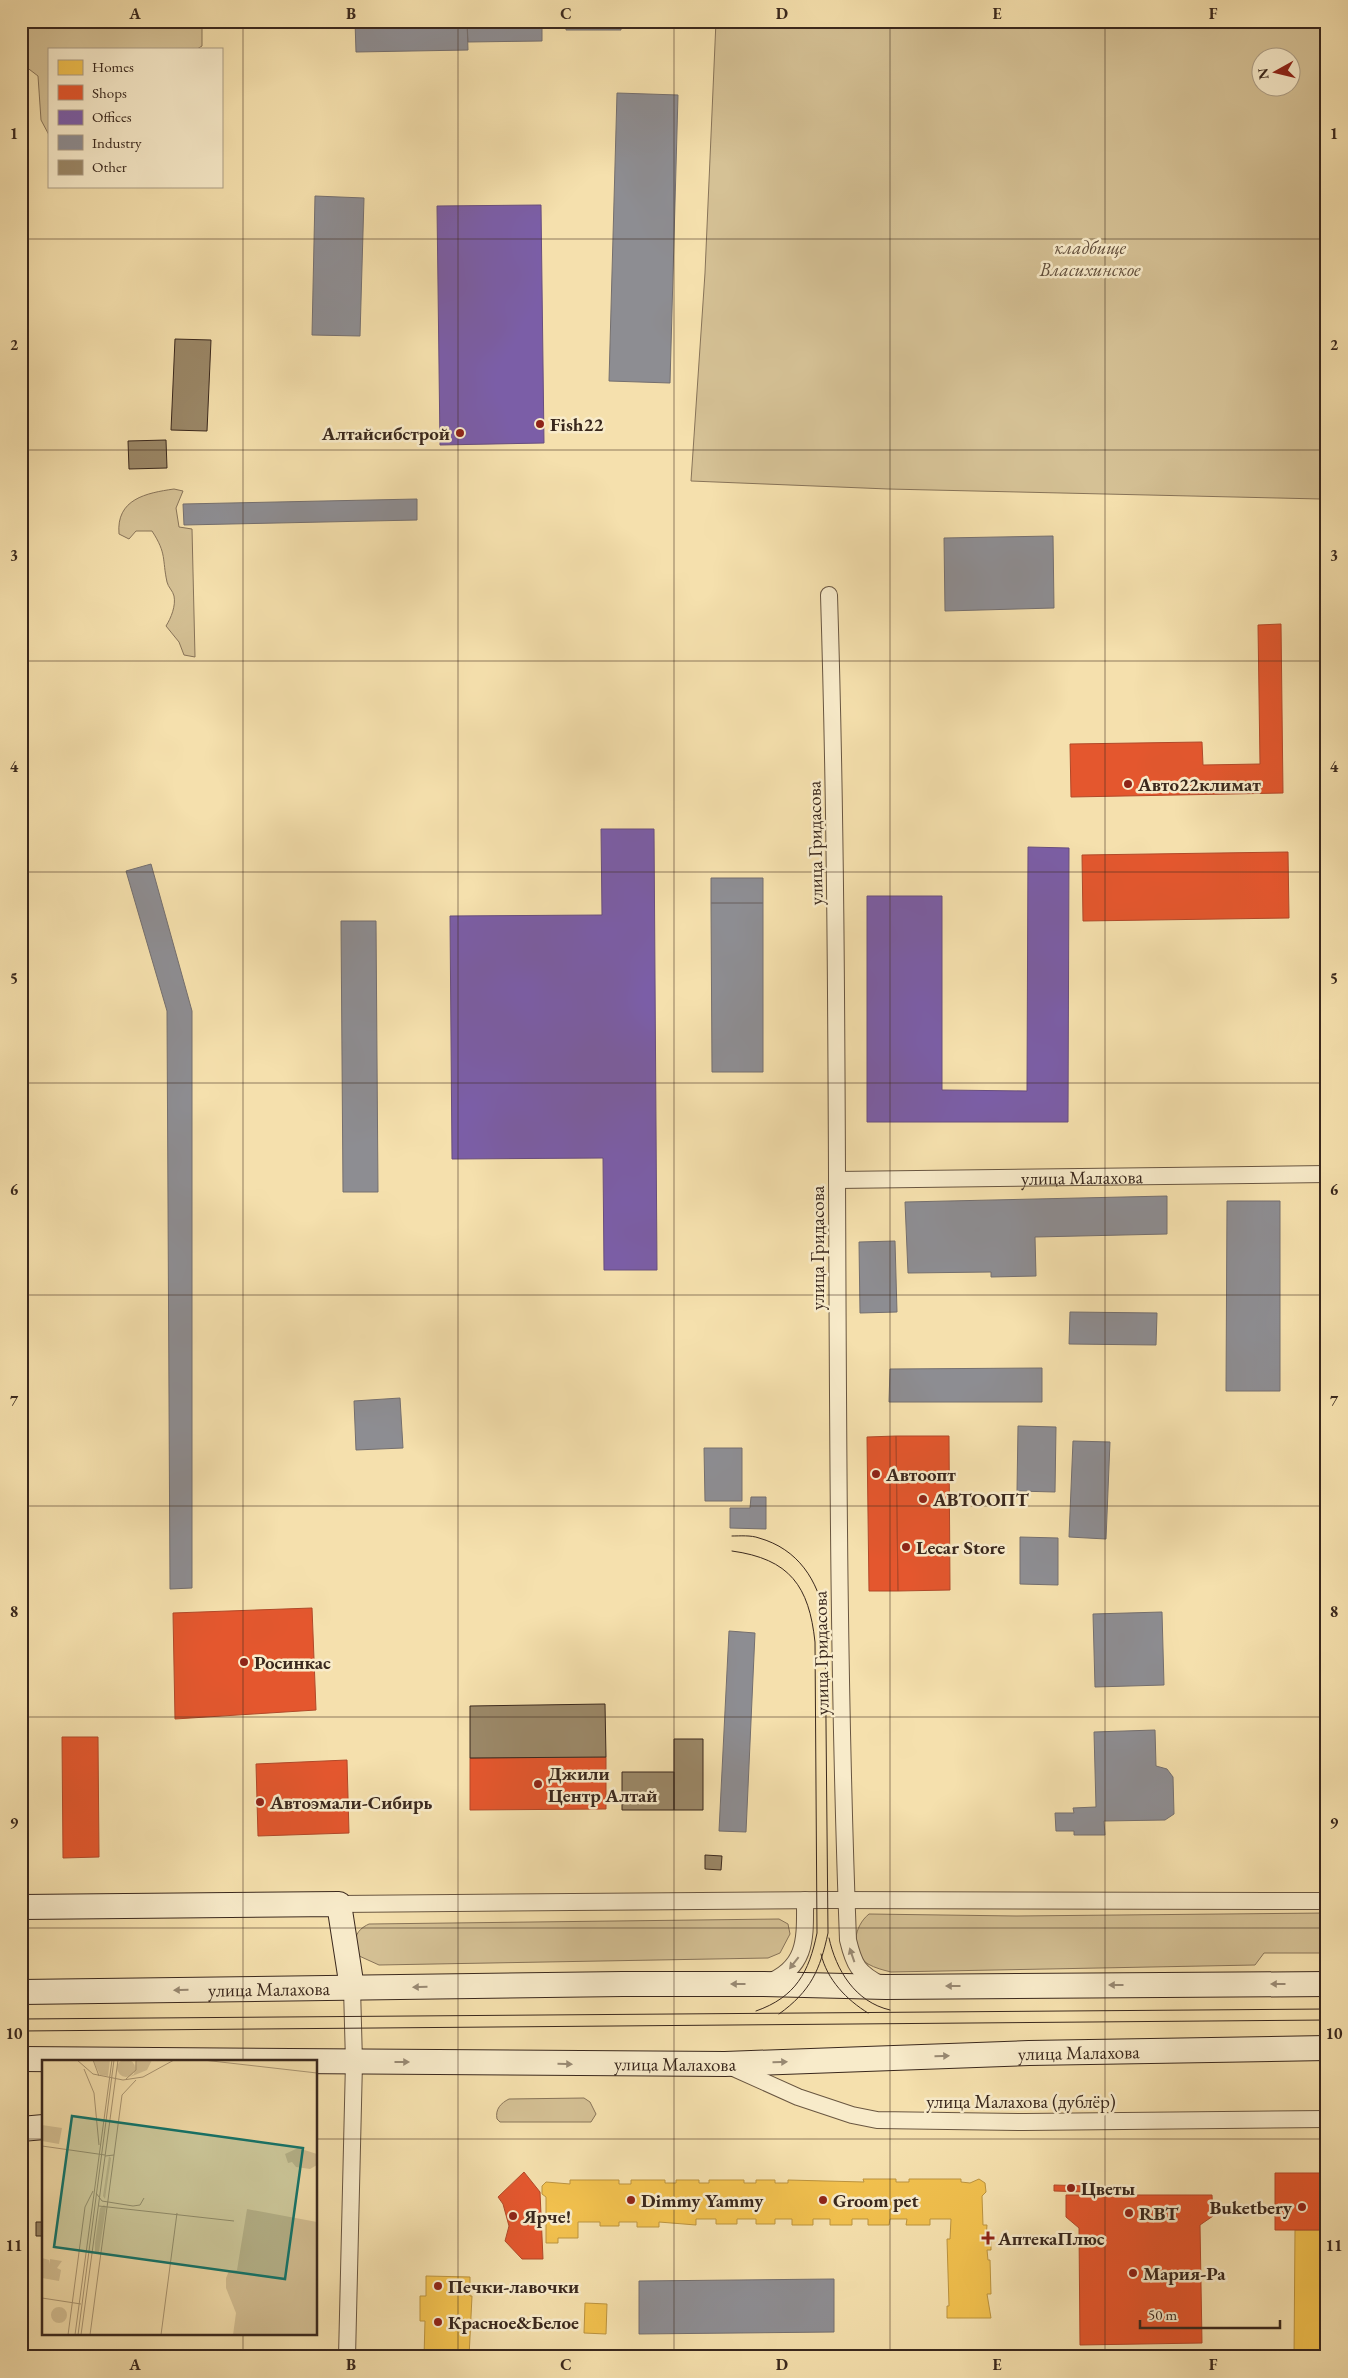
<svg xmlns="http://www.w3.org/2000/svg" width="1348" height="2378" viewBox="0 0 1348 2378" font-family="'EB Garamond',serif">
	<rect width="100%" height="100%" fill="#f5e0ad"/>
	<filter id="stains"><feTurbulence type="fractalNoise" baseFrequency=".004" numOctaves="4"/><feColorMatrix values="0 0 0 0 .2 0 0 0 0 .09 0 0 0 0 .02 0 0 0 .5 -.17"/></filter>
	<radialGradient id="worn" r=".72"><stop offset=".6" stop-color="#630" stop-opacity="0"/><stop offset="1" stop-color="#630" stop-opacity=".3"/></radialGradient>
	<!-- green -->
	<path fill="#d5c195" stroke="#887459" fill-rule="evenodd" d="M21 21H202V46L197 49H49V135L41 120 38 76 21 63Z
		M716 21H1327V515L1321 499 888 489 691 481 705 273ZM1260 58H1290V88H1260Z
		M174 489 183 491 176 508 179 527 192 529 195 657 184 655 179 642 166 626C171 618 176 606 174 596 173 591 168 587 167 582 162 559 167 554 152 531H136L129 539 119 534C116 499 146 493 174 489Z
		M1327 1913V1953H1264L1255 1965 891 1972C883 1970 875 1968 868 1964 849 1952 854 1926 869 1914L1016 1916Z
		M779 1919 788 1924 790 1934 780 1953 768 1958 379 1965 357 1955C354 1940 354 1931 369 1924Z
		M584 2098 590 2102 596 2114 591 2122H500L497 2119C495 2109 501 2103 509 2099Z"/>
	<!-- homes -->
	<path fill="#f2c14e" stroke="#bb933f" d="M863 2179H896V2182H909V2179H961V2182L970 2183 979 2179 985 2183 986 2192 982 2196 983 2225H987L986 2239H991V2250H987L988 2260H990L991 2294H987L991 2318H947V2306H949L947 2239H950L951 2219H930V2225H906L907 2219H890L889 2225H868V2219H852V2225H830V2219H813V2225H792V2219H775V2224H756V2219H737V2224H716V2219H696V2225L659 2222V2227H637V2222H619V2226H600V2222H578V2238H558V2243H546V2197L542 2194V2186L546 2182 570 2184V2180H619V2184H631V2180H665V2183H676V2180H699V2183H709V2180H744V2183H756V2180H775V2183H788V2180L864 2182Z
		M1295 2230H1327V2252H1323V2289H1327V2322H1323V2357H1294Z
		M426 2276 470 2277V2296H472L469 2357H424L425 2321H420V2296H426Z
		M585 2303 607 2304 606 2334 584 2333Z"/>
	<!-- shops -->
	<path fill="#e4572e" stroke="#b14929" d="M1281 624 1283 793 1071 797 1070 744 1202 742 1203 765 1260 764 1258 625Z
		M1288 852 1289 918 1083 921 1082 855Z
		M896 1436H949L950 1590 898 1591Z
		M896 1436 898 1591H869L867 1437Z
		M312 1608 316 1710 175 1719 173 1613Z
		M62 1737H98L99 1857 63 1858Z
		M606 1757V1809L470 1810V1758Z
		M347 1760 349 1833 258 1836 256 1764Z
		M524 2172 540 2192 543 2259H522L505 2241 509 2226 503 2204 498 2197Z
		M1275 2173H1327V2230H1275Z
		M1054 2185 1088 2186V2192L1054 2191Z
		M1066 2195H1212L1213 2216 1200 2225 1202 2343 1080 2345 1079 2228 1066 2217Z"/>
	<!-- offices -->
	<path fill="#7b5ea7" stroke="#684e7e" d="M541 205 544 443 440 445 437 206Z
		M601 829H654L657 1270H604L603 1158 452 1159 450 916 602 915Z
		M1028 847 1069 848 1068 1122H867V896H942V1090L1027 1091Z"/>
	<!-- industry -->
	<path fill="#8d8d92" stroke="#746f6f" d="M355 21H467L468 50 356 52Z
		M467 21H542V41L468 42Z
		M566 21H621V30H566Z
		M617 93 678 95 670 383 609 381Z
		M315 196 364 198 360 336 312 335Z
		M417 499V520L184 525 183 504Z
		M1053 536 1054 608 945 611 944 538Z
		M151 864 192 1011V1588L170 1589 167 1011 126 871Z
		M711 878H763V903H711Z
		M711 903H763V1072H712Z
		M341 921H376L378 1192H343Z
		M1167 1196V1234L1035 1237 1036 1276 991 1277V1272L908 1273 905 1202Z
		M1227 1201H1280V1391H1226Z
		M895 1241 897 1312 860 1313 859 1242Z
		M1070 1312 1157 1313 1156 1345 1069 1344Z
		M1042 1368V1402H889L890 1369Z
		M400 1398 403 1448 356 1450 354 1401Z
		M1018 1426 1056 1427 1055 1492 1017 1491Z
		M1073 1441 1110 1442 1106 1539 1069 1537Z
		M704 1448H742V1501H705Z
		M751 1497H766V1529L730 1528V1508H750Z
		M1020 1537 1058 1538V1585L1020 1584Z
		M1162 1612 1164 1685 1095 1687 1093 1614Z
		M729 1631 755 1633 746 1832 719 1831Z
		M1155 1730 1156 1766 1167 1769 1173 1777 1174 1814 1165 1820 1104 1821 1105 1835H1074V1831H1056L1055 1813H1074L1073 1808 1096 1807 1094 1732Z
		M834 2279V2332L639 2334V2281Z"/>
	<!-- building -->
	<path fill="#9b8868" stroke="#3a281d" d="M175 339 211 340 207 431 171 430Z
		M166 440 167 468 129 469 128 441Z
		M605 1704 606 1757 470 1758V1706Z
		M674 1739H703V1810H674Z
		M622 1772H674V1810H622Z
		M705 1855 722 1856 721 1870 705 1869Z
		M36 2222H44V2236H36Z"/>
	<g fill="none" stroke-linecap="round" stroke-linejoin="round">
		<defs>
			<g id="street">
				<path d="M829 595C843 1043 831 1492 848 1940 854 1965 858 1973 882 1985"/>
				<path id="s1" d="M837 1180 1327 1174"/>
				<path d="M339 1904 828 1900 1327 1901"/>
				<path d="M767 1983C808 1967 805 1937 805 1900"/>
				<path d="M729 2066 798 2097 852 2115 877 2120 1024 2122 1327 2119"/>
				<path d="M347 2357 354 2062 352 1988"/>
			</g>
			<g id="secondary">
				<path d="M21 1907 339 1904 352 1988"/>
				<path id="s2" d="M21 1992 623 1984H764L886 1987 1327 1984"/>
				<path id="s3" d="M21 2059 725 2064 1029 2053 1327 2048"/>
				<path d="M21 2129 44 2127"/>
			</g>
		</defs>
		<!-- street casing -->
		<use href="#street" stroke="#695641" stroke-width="18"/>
		<!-- secondary casing -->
		<use href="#secondary" stroke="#3a281d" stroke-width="26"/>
		<!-- street -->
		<use href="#street" stroke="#f8ebca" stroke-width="16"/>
		<!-- secondary -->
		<use href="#secondary" stroke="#f8ebca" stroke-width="24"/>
		<!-- tram -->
		<path stroke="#3a281d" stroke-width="1" d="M732 1536C740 1536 751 1535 759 1538 798 1549 818 1580 825 1618L828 1933C820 1970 811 1991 779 2014
			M732 1551C790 1559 809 1586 815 1642L817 1933C809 1972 796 1997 756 2011
			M829 1938C836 1970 855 2002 890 2010
			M821 1954C827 1980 847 2000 868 2013
			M21 2019 1327 2009
			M21 2031 1327 2020"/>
	</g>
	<!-- one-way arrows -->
	<defs><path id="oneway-solid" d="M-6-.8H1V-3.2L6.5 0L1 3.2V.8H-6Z" transform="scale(1.25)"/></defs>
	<g fill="#998a74">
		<use href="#oneway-solid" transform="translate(852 1955) rotate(-109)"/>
		<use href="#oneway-solid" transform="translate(794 1963) rotate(128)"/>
		<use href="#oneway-solid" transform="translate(738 1984) rotate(180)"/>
		<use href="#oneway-solid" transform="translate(1278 1984) rotate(180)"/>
		<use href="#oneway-solid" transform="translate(1116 1985) rotate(180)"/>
		<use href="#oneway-solid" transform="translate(953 1986) rotate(180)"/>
		<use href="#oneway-solid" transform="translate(420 1987) rotate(179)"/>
		<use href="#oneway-solid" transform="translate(181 1990) rotate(179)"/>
		<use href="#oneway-solid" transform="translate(942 2056) rotate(-2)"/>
		<use href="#oneway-solid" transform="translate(402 2062)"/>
		<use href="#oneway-solid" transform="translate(780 2062) rotate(-2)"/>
		<use href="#oneway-solid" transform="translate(565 2064) rotate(1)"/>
	</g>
	<!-- grid -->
	<path fill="none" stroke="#3a281d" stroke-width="1" stroke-opacity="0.55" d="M243 21V2062M458 21V2357M674 21V2357M890 21V2357M1105 21V2357M21 239H1327M21 450H1327M21 661H1327M21 872H1327M21 1083H1327M21 1295H1327M21 1506H1327M21 1717H1327M21 1928H1327M21 2139H44M316 2139H1327M243 2334V2357"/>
	<!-- markers -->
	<g fill="#8f2418" stroke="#f8ebca" stroke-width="2">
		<circle cx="540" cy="424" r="5"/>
		<circle cx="460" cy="433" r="5"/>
		<circle cx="1128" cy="784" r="5"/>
		<circle cx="876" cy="1474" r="5"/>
		<circle cx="923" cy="1499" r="5"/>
		<circle cx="906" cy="1547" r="5"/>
		<circle cx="244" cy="1662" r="5"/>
		<circle cx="538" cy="1784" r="5"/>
		<circle cx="260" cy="1802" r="5"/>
		<circle cx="1071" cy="2188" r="5"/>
		<circle cx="631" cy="2200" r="5"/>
		<circle cx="823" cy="2200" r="5"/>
		<circle cx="1302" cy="2207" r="5"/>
		<circle cx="1129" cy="2213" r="5"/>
		<circle cx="513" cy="2216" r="5"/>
		<path d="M985.5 2230.5h5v5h5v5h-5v5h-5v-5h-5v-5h5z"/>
		<circle cx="1133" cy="2273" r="5"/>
		<circle cx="438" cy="2286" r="5"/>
		<circle cx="438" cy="2322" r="5"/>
	</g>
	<g text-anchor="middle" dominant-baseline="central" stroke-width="5" stroke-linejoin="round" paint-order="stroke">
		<!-- park labels -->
		<g font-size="19" font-style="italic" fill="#614e3b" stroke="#f8ebca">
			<text x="1090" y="247">кладбище<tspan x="1090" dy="22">Власихинское</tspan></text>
		</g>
		<!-- poi labels -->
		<g font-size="19" font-weight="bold" fill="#3a281d" stroke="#f8ebca" text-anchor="start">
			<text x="550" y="424">Fish22</text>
			<text x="450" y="433" text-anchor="end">Алтайсибстрой</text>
			<text x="1138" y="784">Авто22климат</text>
			<text x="886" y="1474">Автоопт</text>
			<text x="933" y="1499">АВТООПТ</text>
			<text x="916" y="1547">Lecar Store</text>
			<text x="254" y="1662">Росинкас</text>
			<text x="548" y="1773">Джили<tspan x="548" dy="22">Центр Алтай</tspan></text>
			<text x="270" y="1802">Автоэмали-Сибирь</text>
			<text x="1081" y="2188">Цветы</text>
			<text x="641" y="2200">Dimmy Yammy</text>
			<text x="833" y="2200">Groom pet</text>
			<text x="1292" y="2207" text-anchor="end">Buketbery</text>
			<text x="1139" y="2213">RBT</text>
			<text x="523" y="2216">Ярче!</text>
			<text x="998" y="2238">АптекаПлюс</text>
			<text x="1143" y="2273">Мария-Ра</text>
			<text x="448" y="2286">Печки-лавочки</text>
			<text x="448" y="2322">Красное&amp;Белое</text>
		</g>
		<!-- street labels -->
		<g font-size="19" fill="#3a281d" stroke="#f8ebca">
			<text transform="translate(815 843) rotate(-91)">улица Гридасова</text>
			<text stroke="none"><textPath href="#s1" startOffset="245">улица Малахова</textPath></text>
			<text transform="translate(817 1248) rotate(-90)">улица Гридасова</text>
			<text transform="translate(821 1653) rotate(-91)">улица Гридасова</text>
			<text stroke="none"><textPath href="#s2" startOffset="248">улица Малахова</textPath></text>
			<text stroke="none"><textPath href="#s3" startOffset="1058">улица Малахова</textPath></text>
			<text stroke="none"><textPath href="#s3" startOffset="654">улица Малахова</textPath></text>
			<text x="1021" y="2101">улица Малахова (дублёр)</text>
		</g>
	</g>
	<!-- overview -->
	<g transform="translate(42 2060)">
		<rect width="275" height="275" fill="#f5e0ad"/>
		<path d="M75 8a9 9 0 1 1 18 0a9 9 0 1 1-18 0ZM51 0H68L66 16 58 15ZM94 0H110L105 10 88 17 92 14ZM0 65 20 68 17 84 0 81ZM256 88 275 94V105L268 109 254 107 250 102 246 103 243 94ZM67 96 69 98 63 139 61 136ZM62 145 64 147 57 192H53V183L58 148ZM205 149 275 162V275H191L194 253 184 228V218L187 211 195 210ZM0 198 7 200V204L8 199 20 201 15 208 19 210 17 221 0 218ZM9 255a8 8 0 1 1 16 0a8 8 0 1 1-16 0Z" fill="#d5c195"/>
		<path fill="none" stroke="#aa9673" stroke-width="1" d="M35 0 51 14 81 20 101 17 132 0M51 0 57 16M161 0 275 13M42 9 52 33 57 85M84 19 94 10V0M0 86 63 95M63 96 72 95 80 35 94 20M54 133 60 141 91 146 98 145 102 138M57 146 192 161M0 238 39 244M26 275 43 147 51 131M33 275 70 0M36 275 72 0M39 275 76 0M48 275 72 95M119 275 135 153"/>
		<path fill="#0f766e" fill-opacity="0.15" stroke="#0f766e" stroke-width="2.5" d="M30 56 261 88 243 219 12 187Z"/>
		<rect width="275" height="275" fill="none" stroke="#3a281d" stroke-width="2.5"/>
	</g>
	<!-- margin -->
	<rect width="1348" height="2378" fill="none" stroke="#f5e0ad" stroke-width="55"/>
	<!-- legend -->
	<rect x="48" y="48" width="175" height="140" fill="#f8ebca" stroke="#ac9d85"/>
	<rect x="58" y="60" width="25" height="15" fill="#f2c14e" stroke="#ac9d85"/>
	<text x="92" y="72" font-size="15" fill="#3a281d">Homes</text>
	<rect x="58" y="85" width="25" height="15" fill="#e4572e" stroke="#ac9d85"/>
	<text x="92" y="98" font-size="15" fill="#3a281d">Shops</text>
	<rect x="58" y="110" width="25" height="15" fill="#7b5ea7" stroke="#ac9d85"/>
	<text x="92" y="122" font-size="15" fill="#3a281d">Offices</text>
	<rect x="58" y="135" width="25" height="15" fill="#8d8d92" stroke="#ac9d85"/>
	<text x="92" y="148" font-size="15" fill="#3a281d">Industry</text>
	<rect x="58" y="160" width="25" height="15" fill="#9b8868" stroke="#ac9d85"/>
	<text x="92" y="172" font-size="15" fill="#3a281d">Other</text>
	<!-- north arrow -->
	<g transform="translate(1276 72) rotate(262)"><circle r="24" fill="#f8ebca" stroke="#ac9d85"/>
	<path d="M0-4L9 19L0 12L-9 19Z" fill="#8f2418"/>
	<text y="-8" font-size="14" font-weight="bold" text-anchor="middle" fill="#3a281d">N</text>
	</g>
	<!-- scale -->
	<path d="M1140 2320v8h140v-8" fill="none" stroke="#3a281d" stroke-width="2.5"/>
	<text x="1148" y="2320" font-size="15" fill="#3a281d" stroke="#f8ebca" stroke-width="4" paint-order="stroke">50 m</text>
	<rect x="28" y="28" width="1292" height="2322" fill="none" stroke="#3a281d" stroke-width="2"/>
	<g font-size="16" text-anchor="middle" font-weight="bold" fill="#3a281d">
		<text x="135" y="19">A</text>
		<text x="351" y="19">B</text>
		<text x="566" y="19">C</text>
		<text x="782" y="19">D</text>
		<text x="997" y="19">E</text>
		<text x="1213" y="19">F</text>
		<text x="14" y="139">1</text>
		<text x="1334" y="139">1</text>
		<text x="14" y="350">2</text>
		<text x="1334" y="350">2</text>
		<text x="14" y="561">3</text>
		<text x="1334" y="561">3</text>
		<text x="14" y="772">4</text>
		<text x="1334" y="772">4</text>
		<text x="14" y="984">5</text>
		<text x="1334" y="984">5</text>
		<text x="14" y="1195">6</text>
		<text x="1334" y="1195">6</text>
		<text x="14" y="1406">7</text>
		<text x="1334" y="1406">7</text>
		<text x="14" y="1617">8</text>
		<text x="1334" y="1617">8</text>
		<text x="14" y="1828">9</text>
		<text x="1334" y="1828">9</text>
		<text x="14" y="2039">10</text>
		<text x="1334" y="2039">10</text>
		<text x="14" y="2251">11</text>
		<text x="1334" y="2251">11</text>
		<text x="135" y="2370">A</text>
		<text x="351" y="2370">B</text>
		<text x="566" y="2370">C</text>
		<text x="782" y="2370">D</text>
		<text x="997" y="2370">E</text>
		<text x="1213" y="2370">F</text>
	</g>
	<rect width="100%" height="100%" filter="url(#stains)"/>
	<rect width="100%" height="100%" fill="url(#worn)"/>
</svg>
